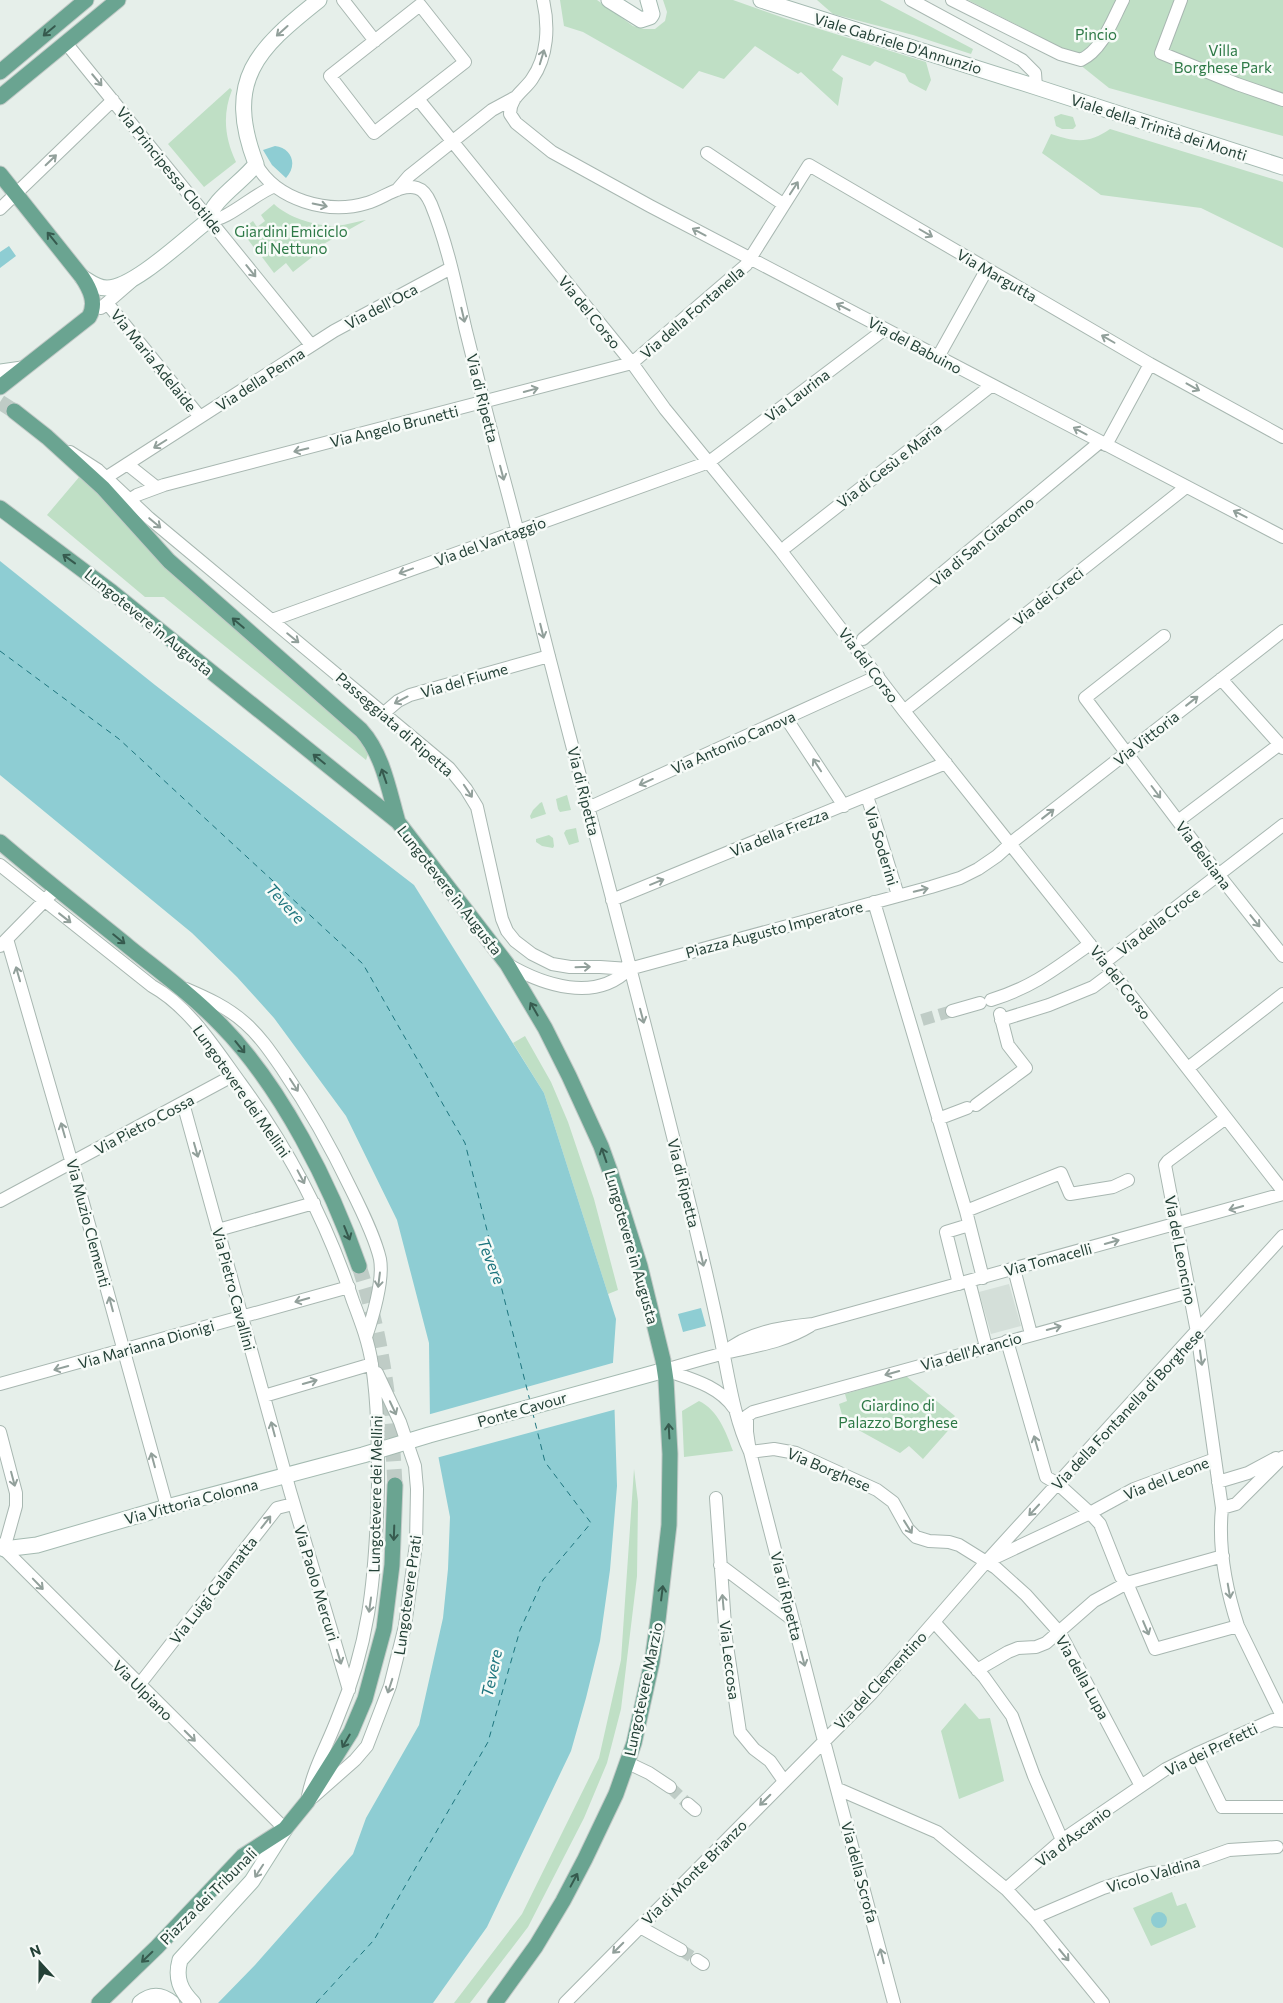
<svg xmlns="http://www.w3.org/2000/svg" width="1283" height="2003" viewBox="0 0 1283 2003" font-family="Commissioner,sans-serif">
	<rect width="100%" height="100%" fill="#e6efea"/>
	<!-- built -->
	<path fill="#d4dfd9" d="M1009 1284 1021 1326 991 1334 979 1292Z"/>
	<!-- green -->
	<path fill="#bfdfc5" d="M560 0H597L633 26 644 29H655L665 21 667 12 663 0H733L784 18 926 62 931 80 926 91 909 82 905 74 875 61 870 66 842 55 832 70 843 78 838 106 801 72 798 74 755 46 724 79 699 71 683 89 583 32 564 26Z
		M817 0H880L973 49 971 54 913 35 833 14Z
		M968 0H1283V136L1109 88 1054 44Z
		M230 88 232 90C222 115 225 139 236 162L204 187 168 144Z
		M1061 114 1073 117 1076 126 1073 129H1062L1056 126 1054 117Z
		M1110 129 1283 182V248L1201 208 1101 195 1042 153 1051 134C1075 142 1089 144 1110 129Z
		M274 204C288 217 312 225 332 226 343 226 355 222 366 220L313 250 316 254 293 272 286 263 274 273 262 257 270 251 264 243 255 249 241 230 253 221 257 227 265 221 261 215Z
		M80 476 342 717 370 749 366 760 164 597H145L47 515Z
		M567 795 571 810 560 812 558 809 556 799Z
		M540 803 542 802 546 814 531 819 530 816 533 810Z
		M576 828 579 842 569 845 564 833 566 830Z
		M549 835 553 838 554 846 553 848 542 846 536 842V839Z
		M525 1036 551 1082 568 1122 594 1199 618 1290 608 1294 544 1093 513 1043Z
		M906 1376 955 1416 950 1422 953 1425 923 1459 909 1446 900 1453 844 1422 839 1404 847 1401 845 1394Z
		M699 1401C718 1410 726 1432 733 1451L684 1457 682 1411Z
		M634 1469 638 1502 637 1576 621 1709 607 1763 584 1818 528 1927 470 2003H454L522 1914 599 1758 621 1660Z
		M965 1703 979 1719 990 1718 1004 1781 959 1799 941 1731Z
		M1172 1892 1177 1906 1186 1903 1196 1927 1151 1946 1133 1908Z"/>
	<!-- water -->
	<path fill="#8ecdd3" d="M275 146C292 148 298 165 286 178L272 165 263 150Z
		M9 246 16 256 0 268V252Z
		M0 561 155 685 414 885 544 1093 616 1319 613 1362 617 1486 610 1570 600 1641 586 1698 571 1751 487 1927 433 2003H218L255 1965 353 1854 366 1818 419 1725 443 1618 448 1569 450 1517 438 1455 430 1421 429 1343 397 1220 346 1116 274 1018 237 977 192 933 0 775Z
		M701 1308 706 1326 683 1332 678 1314Z
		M1151 1920a8 8 0 1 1 16 0a8 8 0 1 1-16 0Z"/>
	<!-- pier -->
	<path fill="#e6efea" d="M616 1362 617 1409 436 1458 427 1415Z"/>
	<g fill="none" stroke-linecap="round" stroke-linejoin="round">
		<!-- ferry -->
		<path stroke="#1d757e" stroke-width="1" stroke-dasharray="6 5" stroke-linecap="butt" d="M0 651 119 739 363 964 465 1143 530 1401
			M316 2003 374 1940 488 1742 520 1630 543 1580 591 1523 545 1462 533 1414"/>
		<!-- street-tunnel -->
		<path stroke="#bfccc6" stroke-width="12" stroke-dasharray="12 6" stroke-linecap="butt" d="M922 1020 952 1011
			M670 1787 688 1804
			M681 1950 697 1960"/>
		<!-- primary-tunnel -->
		<path stroke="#bfccc6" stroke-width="15" stroke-dasharray="15 8" stroke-linecap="butt" d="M0 402 14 411
			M359 1266C383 1341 391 1406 395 1485"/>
		<defs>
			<path id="street" d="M343 0 375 41
				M543 0C549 26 548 56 532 79 524 91 510 97 510 114L516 123 552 152 650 206 1283 537
				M911 0 1022 60 1035 73 1036 87
				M952 0 1060 54 1081 60C1103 49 1112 21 1123 0
				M1181 0 1161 53 1237 84 1283 100
				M420 5 465 62 374 133 330 76Z
				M66 43 311 345
				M418 99 632 363 665 409 781 551 904 711 1132 997 1283 1191
				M707 153 783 204
				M256 164C276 200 328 215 367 203 383 199 400 183 417 188 424 190 428 197 431 204 447 243 456 286 465 327 477 375 489 424 502 472 520 537 535 603 552 668 595 835 640 1001 681 1169 696 1229 711 1290 723 1351 730 1386 735 1420 750 1452
				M397 190 409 176 492 110 516 97
				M0 209 113 100
				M209 220C226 222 255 193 275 186
				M107 303 200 417
				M101 308 131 282
				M938 357 987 269
				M1106 445 1150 364
				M70 452 98 470 149 518 449 768 466 789 477 807 502 919 507 931 515 941 532 954 552 964 570 967H600L629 969 931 887 960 878 978 869 997 856 1016 839 1283 631
				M127 464 156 487
				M107 477 334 331 451 268
				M129 500 137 495 164 485 632 363 746 265 809 165 1150 364 1283 437
				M787 546 992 385
				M272 620 709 462 885 329
				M1164 636 1085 698 1218 874 1283 956
				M863 639 1100 442
				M1221 679 1283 748
				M910 706 1186 487
				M384 713 398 701 410 695 549 656
				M786 718 844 806
				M867 796 898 895
				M588 808 878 676
				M1178 821 1280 744
				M0 865 152 986C190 1007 216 1050 241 1084 290 1151 327 1222 353 1301 361 1322 369 1343 372 1365 378 1405 378 1445 378 1485 377 1529 375 1572 368 1614 362 1650 352 1684 338 1717 328 1744 314 1767 308 1796
				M612 900 946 763
				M874 902 966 1211 983 1278
				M7 939 75 1174 167 1507
				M0 946 56 889
				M1105 962 1283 825
				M507 964C543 985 595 1003 629 969
				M186 989C207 998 227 1007 245 1023 260 1036 272 1054 283 1070 309 1108 331 1147 351 1189 361 1209 375 1237 380 1259 384 1281 373 1316 366 1337
				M991 1000C1033 987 1055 969 1090 944
				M952 1011 980 1003
				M1001 1020 1049 1005 1093 987 1113 972
				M1188 1068 1283 994
				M183 1103 290 1491 349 1690
				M976 1105 1026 1068 1008 1045 1000 1014
				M1226 1118 1168 1161 1165 1165 1197 1332 1222 1508C1218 1547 1226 1589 1238 1626L1283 1718
				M938 1119 967 1108
				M0 1201 234 1075
				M966 1211 1061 1173 1070 1194 1113 1187 1128 1180
				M218 1230 314 1203
				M1014 1269 1031 1334
				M969 1281 986 1347
				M959 1284 946 1232 969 1225
				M1007 1341 1046 1477 1058 1484 1090 1513 1100 1524 1121 1577 1127 1583 1155 1649 1238 1626
				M724 1353C747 1332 783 1327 813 1324L1283 1194
				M665 1370C685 1364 705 1358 725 1353 755 1346 784 1342 810 1326
				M665 1370C690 1379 718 1385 734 1408
				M0 1384 349 1287
				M264 1396 372 1364
				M0 1432 16 1493V1506L4 1549 285 1829
				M750 1452 774 1449 796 1453 877 1490 893 1502 908 1529 916 1537 929 1541 949 1542 959 1545 996 1568 1026 1595 1060 1633 1141 1786
				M1218 1482 1248 1473 1276 1458
				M716 1498 726 1639 740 1732 754 1749 770 1761 784 1781
				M1222 1508 1236 1504 1283 1457
				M992 1559 1090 1513 1134 1489 1215 1459
				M720 1565 793 1620
				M934 1622 984 1677 1012 1716 1034 1776 1062 1840
				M977 1670 1008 1652 1018 1648 1036 1647 1046 1643 1094 1601 1127 1583 1223 1556
				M139 1685 277 1508 293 1504
				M1196 1754 1222 1807H1282
				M628 1763 649 1773 670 1787
				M838 1789 937 1832 1006 1889 1036 1921 1103 2003
				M313 1797 355 1760 367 1746 390 1686 405 1626 416 1544 417 1489 415 1466 400 1422 377 1373
				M688 1804 695 1810
				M1006 1889 1062 1840 1166 1769 1196 1754 1273 1720 1283 1721
				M1033 1918 1103 1888 1151 1873 1167 1872 1229 1850 1277 1847
				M640 1927 681 1950
				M697 1960 703 1964
				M565 2003 872 1693 986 1562 1283 1236
				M894 2003 824 1741 750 1452 747 1432V1416L753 1412 1189 1292"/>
			<path id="secondary" d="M609 0 641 20 650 17 652 14 648 0
				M761 0 1036 87 1283 167
				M82 277C90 282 97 288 107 288 134 288 186 237 209 220 210 201 244 181 256 164 224 80 257 49 319 0
				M0 372 22 369
				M0 1546 4 1549 37 1545 167 1507 363 1455 429 1435 665 1370
				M140 2003C151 1994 161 1994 172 2003
				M193 2003C180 1990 175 1978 180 1960L252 1881 285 1829"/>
			<path id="primary" d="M0 72 86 0
				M0 97 118 0
				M0 174 82 277C90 289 97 303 89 317L0 387
				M14 411 47 437 103 488 169 561 361 730C383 754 389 791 398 822
				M0 508 112 592 398 822 507 964 545 1028 569 1076 601 1146 610 1171 640 1266 663 1360 666 1380 670 1454 669 1525 658 1620 652 1662 634 1743 616 1794 585 1859 563 1901 536 1946 495 2003
				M0 842C42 878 86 912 129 947 160 972 193 996 221 1025 281 1086 331 1185 359 1266
				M99 2003 157 1947 243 1856 285 1829 307 1802 351 1732 365 1699 384 1629 392 1565 395 1485"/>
		</defs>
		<!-- street casing -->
		<use href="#street" stroke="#a8b7b1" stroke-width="14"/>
		<!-- secondary casing -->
		<use href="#secondary" stroke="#a4bab1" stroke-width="17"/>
		<!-- primary casing -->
		<use href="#primary" stroke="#c2cac7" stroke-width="17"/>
		<!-- street -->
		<use href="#street" stroke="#fff" stroke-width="12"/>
		<!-- secondary -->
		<use href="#secondary" stroke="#fff" stroke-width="15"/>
		<!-- primary -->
		<use href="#primary" stroke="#6aa491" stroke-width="15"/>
	</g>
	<!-- one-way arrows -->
	<defs><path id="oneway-shaft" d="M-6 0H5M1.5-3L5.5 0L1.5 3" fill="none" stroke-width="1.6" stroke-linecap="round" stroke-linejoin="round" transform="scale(1.25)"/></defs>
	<g stroke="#365a4e">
		<use href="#oneway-shaft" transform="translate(49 31) rotate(140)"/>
		<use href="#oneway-shaft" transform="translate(52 238) rotate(-129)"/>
		<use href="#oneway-shaft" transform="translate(69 559) rotate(-144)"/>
		<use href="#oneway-shaft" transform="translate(238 623) rotate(-140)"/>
		<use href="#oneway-shaft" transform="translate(319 759) rotate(-141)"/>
		<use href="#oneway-shaft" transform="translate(384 776) rotate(-109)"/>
		<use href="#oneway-shaft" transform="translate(119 939) rotate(39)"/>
		<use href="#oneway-shaft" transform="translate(534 1009) rotate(-120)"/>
		<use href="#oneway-shaft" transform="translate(240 1047) rotate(51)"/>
		<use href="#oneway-shaft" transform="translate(604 1155) rotate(-109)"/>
		<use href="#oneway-shaft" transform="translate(347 1233) rotate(68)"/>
		<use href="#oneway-shaft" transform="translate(669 1431) rotate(-93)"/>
		<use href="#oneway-shaft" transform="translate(394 1533) rotate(92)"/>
		<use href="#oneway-shaft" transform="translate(662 1593) rotate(-83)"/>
		<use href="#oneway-shaft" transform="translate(346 1741) rotate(120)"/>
		<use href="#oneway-shaft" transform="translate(574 1880) rotate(-62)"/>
		<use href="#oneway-shaft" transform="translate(147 1957) rotate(136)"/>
	</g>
	<g stroke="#92a09b">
		<use href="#oneway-shaft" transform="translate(282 31) rotate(138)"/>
		<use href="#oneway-shaft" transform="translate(542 57) rotate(-73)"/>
		<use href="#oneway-shaft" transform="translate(97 80) rotate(50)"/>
		<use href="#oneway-shaft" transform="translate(51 160) rotate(-44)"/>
		<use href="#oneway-shaft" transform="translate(794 188) rotate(-57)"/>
		<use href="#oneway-shaft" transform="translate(320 205) rotate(12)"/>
		<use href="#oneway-shaft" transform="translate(699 232) rotate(-152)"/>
		<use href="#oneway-shaft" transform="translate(926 233) rotate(30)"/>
		<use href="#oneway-shaft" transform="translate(251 271) rotate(51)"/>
		<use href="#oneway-shaft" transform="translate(843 307) rotate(-153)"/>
		<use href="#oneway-shaft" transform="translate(463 315) rotate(77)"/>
		<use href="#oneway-shaft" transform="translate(1108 339) rotate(-150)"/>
		<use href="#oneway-shaft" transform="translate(1193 387) rotate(29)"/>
		<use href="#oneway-shaft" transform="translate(531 390) rotate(-15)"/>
		<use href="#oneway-shaft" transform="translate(1080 431) rotate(-152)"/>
		<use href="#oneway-shaft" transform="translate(160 444) rotate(148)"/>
		<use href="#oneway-shaft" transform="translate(301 450) rotate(166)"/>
		<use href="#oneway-shaft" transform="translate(502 473) rotate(75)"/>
		<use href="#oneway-shaft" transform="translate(1240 514) rotate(-153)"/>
		<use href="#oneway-shaft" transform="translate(155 523) rotate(40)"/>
		<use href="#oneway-shaft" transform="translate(406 571) rotate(160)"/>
		<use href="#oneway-shaft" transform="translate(542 631) rotate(76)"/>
		<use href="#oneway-shaft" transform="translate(293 638) rotate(39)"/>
		<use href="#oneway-shaft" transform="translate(401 700) rotate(152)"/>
		<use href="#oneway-shaft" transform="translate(1192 701) rotate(-38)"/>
		<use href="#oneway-shaft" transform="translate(817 765) rotate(-123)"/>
		<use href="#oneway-shaft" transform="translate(646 782) rotate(156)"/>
		<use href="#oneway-shaft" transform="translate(468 791) rotate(56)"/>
		<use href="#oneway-shaft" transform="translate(1156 792) rotate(53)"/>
		<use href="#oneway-shaft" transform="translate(1048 814) rotate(-38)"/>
		<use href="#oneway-shaft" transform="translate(657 882) rotate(-22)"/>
		<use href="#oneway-shaft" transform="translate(921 890) rotate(-14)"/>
		<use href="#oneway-shaft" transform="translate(65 918) rotate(38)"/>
		<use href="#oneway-shaft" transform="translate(1255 921) rotate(51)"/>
		<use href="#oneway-shaft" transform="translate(583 967) rotate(-2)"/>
		<use href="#oneway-shaft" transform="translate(18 974) rotate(-106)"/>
		<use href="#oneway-shaft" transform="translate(642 1016) rotate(75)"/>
		<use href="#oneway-shaft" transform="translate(294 1085) rotate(57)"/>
		<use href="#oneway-shaft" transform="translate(63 1130) rotate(-106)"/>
		<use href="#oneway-shaft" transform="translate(196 1150) rotate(74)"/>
		<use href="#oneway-shaft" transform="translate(301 1177) rotate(62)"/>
		<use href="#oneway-shaft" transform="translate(1236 1208) rotate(164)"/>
		<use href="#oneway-shaft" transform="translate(1112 1242) rotate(-16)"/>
		<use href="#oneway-shaft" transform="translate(702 1259) rotate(77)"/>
		<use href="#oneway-shaft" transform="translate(379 1280) rotate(97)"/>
		<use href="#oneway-shaft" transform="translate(302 1300) rotate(164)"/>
		<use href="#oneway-shaft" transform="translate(111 1304) rotate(-105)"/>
		<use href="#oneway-shaft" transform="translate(1054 1328) rotate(-15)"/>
		<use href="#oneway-shaft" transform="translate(1201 1358) rotate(82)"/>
		<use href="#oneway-shaft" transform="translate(61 1368) rotate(165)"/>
		<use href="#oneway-shaft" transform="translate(892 1373) rotate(164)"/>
		<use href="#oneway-shaft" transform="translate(310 1382) rotate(-16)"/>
		<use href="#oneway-shaft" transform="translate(393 1408) rotate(65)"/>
		<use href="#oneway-shaft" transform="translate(273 1429) rotate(-105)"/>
		<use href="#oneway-shaft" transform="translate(1036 1443) rotate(-106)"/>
		<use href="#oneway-shaft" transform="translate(153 1460) rotate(-105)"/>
		<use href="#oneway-shaft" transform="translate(13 1479) rotate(75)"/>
		<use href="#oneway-shaft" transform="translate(1034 1510) rotate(133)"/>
		<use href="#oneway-shaft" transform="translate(266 1522) rotate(-52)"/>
		<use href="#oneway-shaft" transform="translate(908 1527) rotate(58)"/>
		<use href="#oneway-shaft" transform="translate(38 1584) rotate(46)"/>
		<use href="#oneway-shaft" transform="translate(1229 1591) rotate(80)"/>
		<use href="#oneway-shaft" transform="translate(723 1602) rotate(-95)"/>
		<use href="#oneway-shaft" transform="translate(370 1605) rotate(98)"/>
		<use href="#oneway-shaft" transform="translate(1146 1628) rotate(67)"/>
		<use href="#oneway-shaft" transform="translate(339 1657) rotate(73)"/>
		<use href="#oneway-shaft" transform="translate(803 1659) rotate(75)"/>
		<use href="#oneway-shaft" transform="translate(390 1686) rotate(108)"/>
		<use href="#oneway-shaft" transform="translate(190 1736) rotate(45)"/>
		<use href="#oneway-shaft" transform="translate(765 1800) rotate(135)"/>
		<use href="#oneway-shaft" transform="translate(259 1871) rotate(123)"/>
		<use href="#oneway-shaft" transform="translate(618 1948) rotate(135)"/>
		<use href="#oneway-shaft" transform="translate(1064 1955) rotate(50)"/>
		<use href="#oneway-shaft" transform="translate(882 1956) rotate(-104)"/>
	</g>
	<g text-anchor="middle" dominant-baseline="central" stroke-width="5" stroke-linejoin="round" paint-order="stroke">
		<!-- park labels -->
		<g font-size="15" fill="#2d7946" stroke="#f7fbf8">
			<text x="1096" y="34">Pincio</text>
			<text x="1223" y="50">Villa<tspan x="1223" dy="17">Borghese Park</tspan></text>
			<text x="291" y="231">Giardini Emiciclo<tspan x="291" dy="17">di Nettuno</tspan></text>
			<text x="898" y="1405">Giardino di<tspan x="898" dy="17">Palazzo Borghese</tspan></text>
		</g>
		<!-- street labels -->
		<g font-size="15" fill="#244137" stroke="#f7fbf8">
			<text transform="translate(898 43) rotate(17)">Viale Gabriele D'Annunzio</text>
			<text transform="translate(1159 127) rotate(18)">Viale della Trinità dei Monti</text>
			<text transform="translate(170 170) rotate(51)">Via Principessa Clotilde</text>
			<text transform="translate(997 275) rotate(30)">Via Margutta</text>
			<text transform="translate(381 306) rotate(-28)">Via dell'Oca</text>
			<text transform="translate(590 312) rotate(51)">Via del Corso</text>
			<text transform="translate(692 312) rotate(-41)">Via della Fontanella</text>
			<text transform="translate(915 345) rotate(28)">Via del Babuino</text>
			<text transform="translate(154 360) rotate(51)">Via Maria Adelaide</text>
			<text transform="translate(260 379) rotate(-33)">Via della Penna</text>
			<text transform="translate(797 395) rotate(-37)">Via Laurina</text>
			<text transform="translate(483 398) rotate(76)">Via di Ripetta</text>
			<text transform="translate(394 426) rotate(-14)">Via Angelo Brunetti</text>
			<text transform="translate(889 465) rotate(-38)">Via di Gesù e Maria</text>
			<text transform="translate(490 541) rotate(-20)">Via del Vantaggio</text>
			<text transform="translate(982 541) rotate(-40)">Via di San Giacomo</text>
			<text transform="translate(1048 596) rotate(-38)">Via dei Greci</text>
			<text transform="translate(149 622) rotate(39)">Lungotevere in Augusta</text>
			<text transform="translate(869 665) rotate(53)">Via del Corso</text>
			<text transform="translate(464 680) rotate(-16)">Via del Fiume</text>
			<text transform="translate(395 724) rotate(41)">Passeggiata di Ripetta</text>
			<text transform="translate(1146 738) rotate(-38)">Via Vittoria</text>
			<text transform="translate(733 742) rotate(-24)">Via Antonio Canova</text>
			<text transform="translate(584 791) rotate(76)">Via di Ripetta</text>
			<text transform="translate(779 832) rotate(-22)">Via della Frezza</text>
			<text transform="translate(882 846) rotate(73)">Via Soderini</text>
			<text transform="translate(1204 855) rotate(53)">Via Belsiana</text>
			<text transform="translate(450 890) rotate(52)">Lungotevere in Augusta</text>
			<text transform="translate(1158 921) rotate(-38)">Via della Croce</text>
			<text transform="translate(774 929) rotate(-15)">Piazza Augusto Imperatore</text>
			<text transform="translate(1121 982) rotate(52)">Via del Corso</text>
			<text transform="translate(242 1091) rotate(55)">Lungotevere dei Mellini</text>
			<text transform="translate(144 1124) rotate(-28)">Via Pietro Cossa</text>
			<text transform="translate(684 1183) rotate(76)">Via di Ripetta</text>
			<text transform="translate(89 1223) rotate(75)">Via Muzio Clementi</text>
			<text transform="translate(632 1247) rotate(74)">Lungotevere in Augusta</text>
			<text transform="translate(1181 1250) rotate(79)">Via del Leoncino</text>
			<text transform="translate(1048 1259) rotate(-15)">Via Tomacelli</text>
			<text transform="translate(234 1289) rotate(75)">Via Pietro Cavallini</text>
			<text transform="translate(146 1344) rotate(-16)">Via Marianna Dionigi</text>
			<text transform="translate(971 1351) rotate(-16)">Via dell'Arancio</text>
			<text transform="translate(522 1409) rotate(-16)">Ponte Cavour</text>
			<text transform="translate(1127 1409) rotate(-47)">Via della Fontanella di Borghese</text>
			<text transform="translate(829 1469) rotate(23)">Via Borghese</text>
			<text transform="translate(1166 1478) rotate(-22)">Via del Leone</text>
			<text transform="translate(375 1494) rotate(-89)">Lungotevere dei Mellini</text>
			<text transform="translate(191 1501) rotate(-15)">Via Vittoria Colonna</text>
			<text transform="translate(317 1583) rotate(73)">Via Paolo Mercuri</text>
			<text transform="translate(213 1590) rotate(-52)">Via Luigi Calamatta</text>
			<text transform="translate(407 1595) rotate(-82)">Lungotevere Prati</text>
			<text transform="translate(787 1596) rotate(76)">Via di Ripetta</text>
			<text transform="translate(730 1660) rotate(83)">Via Leccosa</text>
			<text transform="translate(1083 1677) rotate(61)">Via della Lupa</text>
			<text transform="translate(880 1680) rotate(-47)">Via del Clementino</text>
			<text transform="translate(643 1689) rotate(-78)">Lungotevere Marzio</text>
			<text transform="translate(143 1690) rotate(45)">Via Ulpiano</text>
			<text transform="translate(1211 1749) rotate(-26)">Via dei Prefetti</text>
			<text transform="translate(1073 1836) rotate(-37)">Via d'Ascanio</text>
			<text transform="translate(694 1872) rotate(-45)">Via di Monte Brianzo</text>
			<text transform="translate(860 1872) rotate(75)">Via della Scrofa</text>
			<text transform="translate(1153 1874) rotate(-16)">Vicolo Valdina</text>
			<text transform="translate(208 1896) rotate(-45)">Piazza dei Tribunali</text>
		</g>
		<!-- water labels -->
		<g font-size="16" font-style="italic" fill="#1d757e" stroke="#f7fbf8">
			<text transform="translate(286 903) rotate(47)">Tevere</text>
			<text transform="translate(492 1261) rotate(68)">Tevere</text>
			<text transform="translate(491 1673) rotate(-78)">Tevere</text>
		</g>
	</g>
	<!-- north arrow -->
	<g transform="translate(40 1963) rotate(339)" stroke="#f7fbf8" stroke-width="4" paint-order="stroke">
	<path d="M0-4L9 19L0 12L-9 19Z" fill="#244137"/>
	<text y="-8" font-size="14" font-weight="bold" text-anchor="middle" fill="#244137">N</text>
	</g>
</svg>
